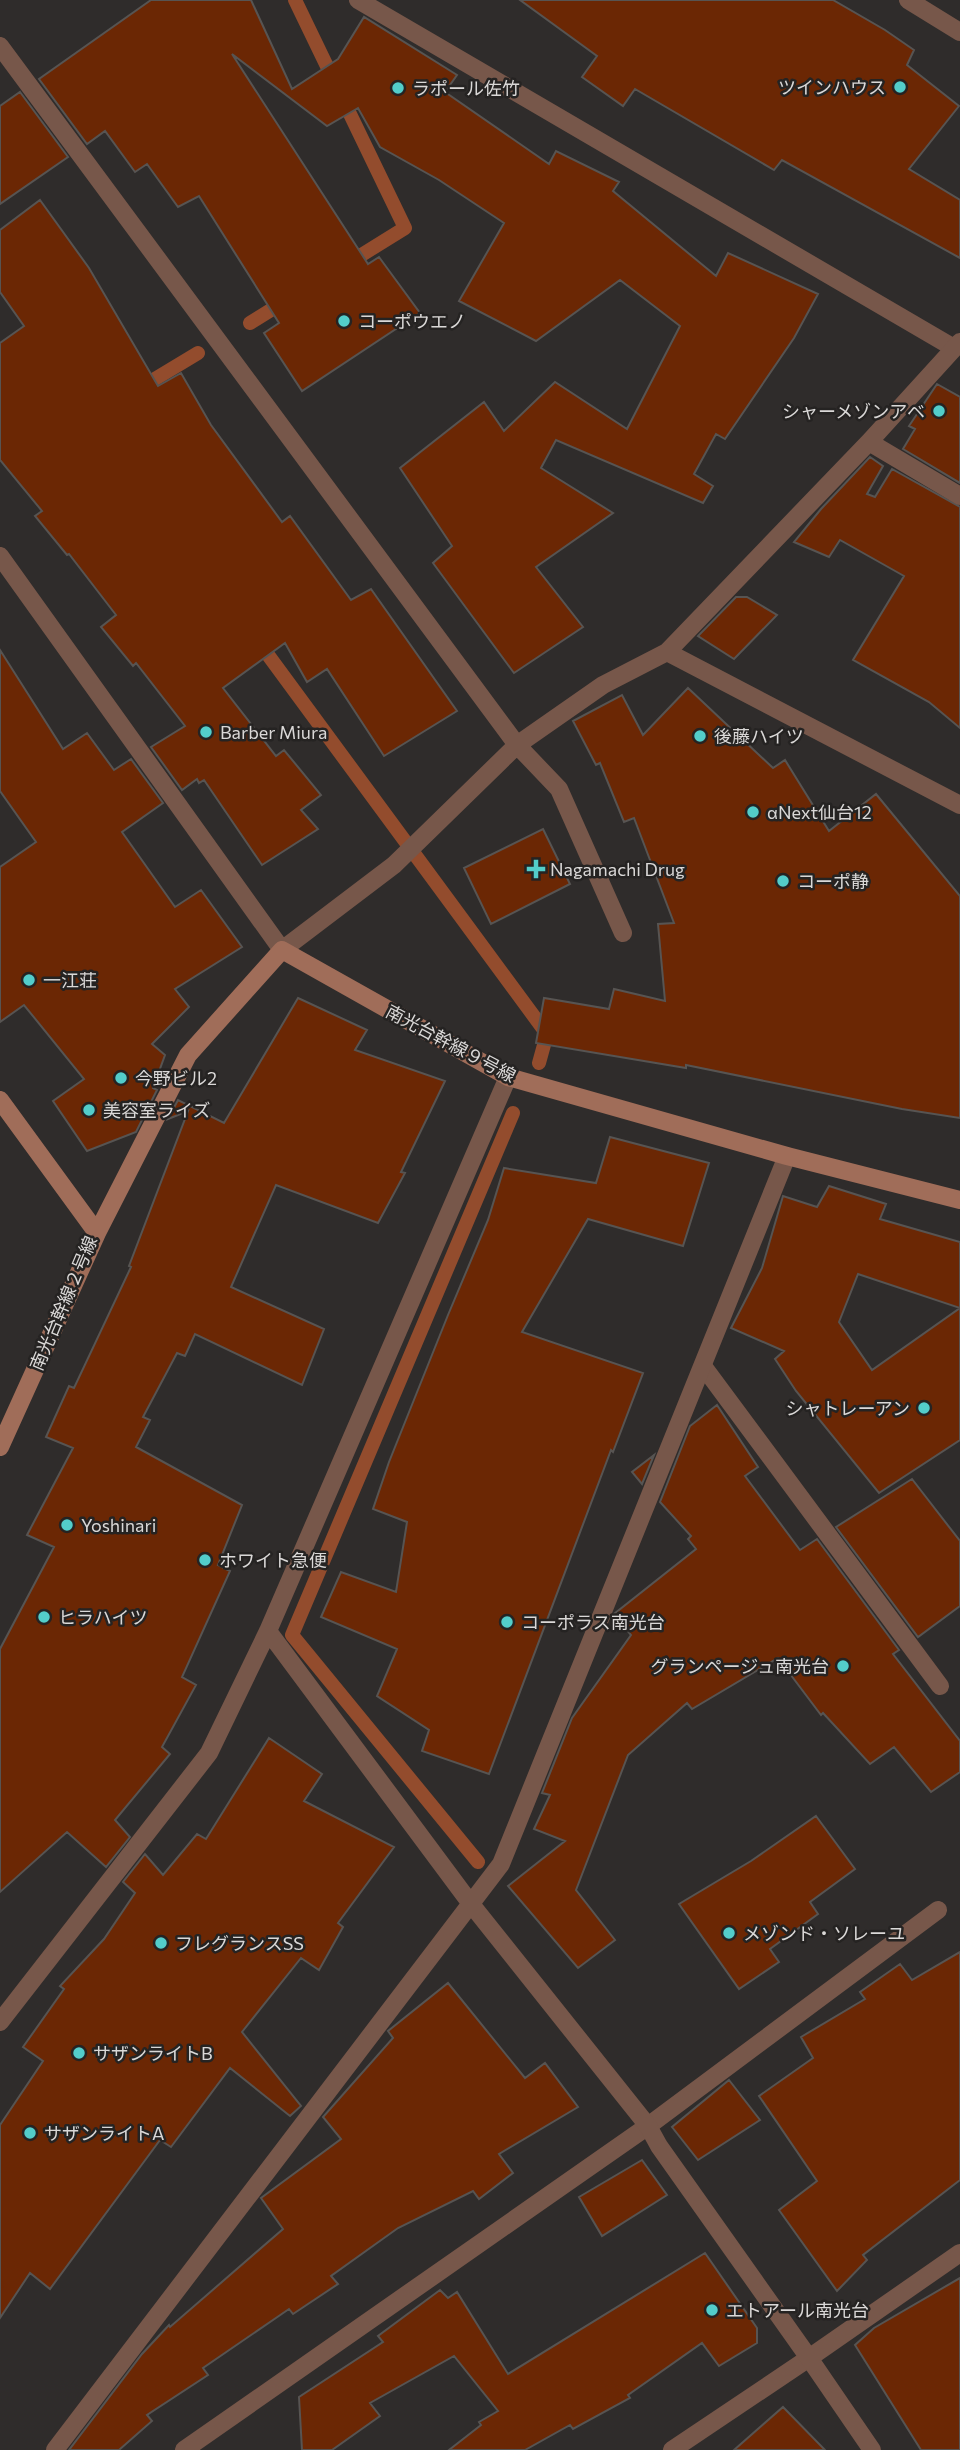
<svg xmlns="http://www.w3.org/2000/svg" width="960" height="2450" viewBox="0 0 960 2450" font-family="Commissioner,'Noto Sans JP',sans-serif">
	<rect width="100%" height="100%" fill="#2f2c2b"/>
	<g fill="none" stroke-linecap="round" stroke-linejoin="round">
		<!-- stream -->
		<path stroke="#934c2d" stroke-width="14" d="M295 0 405 228 347 264
			M250 323 287 300
			M140 388 198 353
			M257 640 547 1034 539 1063
			M478 1862 292 1635 513 1113"/>
	</g>
	<!-- building -->
	<path fill="#6b2704" stroke="#575452" stroke-width="2" d="M151 0H251L292 89 338 59 364 17 457 75 445 92 549 164 556 151 619 182 613 191 716 276 728 253 818 294 794 338 725 439 716 434 694 474 713 486 703 503 556 440 541 468 613 513 536 567 583 627 514 673 433 563 452 546 400 468 484 402 504 431 555 382 627 429 680 326 620 280 536 341 459 301 504 223 439 180 380 147 358 108 327 126 232 54 368 264 379 257 420 313 302 391 264 333 279 323 199 196 178 207 147 164 135 172 105 131 87 144 39 79Z
		M520 0H833L885 30 914 50 907 65 959 106 909 169 960 200V258L782 160 774 170 635 89 623 106 582 77 597 56Z
		M20 92 68 157 0 204V106Z
		M40 200 89 268 158 386 181 373 211 425 282 522 290 516 351 600 371 589 457 711 384 756 327 669 307 682 285 643 223 688 276 756 284 750 321 795 301 810 318 829 262 865 204 780 199 783 197 779 182 790 151 747 185 726 136 663 133 666 101 627 116 615 69 554 67 555 35 516 42 511 0 460V343L24 326 0 292V230Z
		M937 384 960 397V483L903 449 915 429 909 426Z
		M870 457 883 466 867 494 875 497 892 469 960 507V728L929 702 853 660 904 576 840 540 829 557 794 542 821 509Z
		M736 597H747L777 615 734 659 698 636Z
		M0 650 63 749 87 733 114 770 131 759 163 803 122 832 175 907 201 890 242 947 175 989 189 1007 152 1044 165 1055 153 1088 157 1090 136 1132 87 1151 53 1101 84 1079 24 1005 0 1022V867L36 842 0 791Z
		M688 688 773 768 785 760 829 831 876 794 960 896V1118L902 1109 686 1065V1068L536 1043 544 998 609 1009 614 989 665 1001 658 924 674 923 634 818 624 822 600 763 596 765 573 721 622 695 643 735Z
		M543 829 570 884 491 924 464 868Z
		M298 998 367 1030 355 1050 445 1081 401 1172 405 1173 378 1223 276 1185 231 1287 324 1329 302 1385 195 1334 185 1356 177 1353 143 1417 150 1420 136 1447 242 1505 218 1565 230 1571 182 1677 196 1685 162 1747 170 1754 115 1820 130 1837 106 1867 67 1832 0 1892V1649L54 1547 27 1535 73 1448 46 1437 69 1386 74 1388 131 1267 129 1266 188 1111 168 1119 178 1100 224 1123Z
		M610 1137 709 1163 683 1246 588 1219 522 1332 643 1373 613 1452 611 1450 489 1774 422 1751 429 1730 377 1696 397 1649 321 1617 341 1572 396 1592 407 1522 373 1509 389 1462 448 1315 488 1220 504 1168 596 1183Z
		M829 1186 886 1204 880 1219 960 1242V1308L858 1274 839 1322 872 1370 960 1308V1440L879 1493 796 1391 775 1359 784 1351 731 1328 762 1268 783 1196 817 1207Z
		M717 1405 758 1467 745 1476 800 1550 817 1539 899 1650 893 1654 960 1741V1772L931 1792 894 1747 870 1764 823 1713 821 1715 778 1658 692 1709 687 1703 628 1755 576 1890 615 1940 578 1968 508 1886 565 1841 534 1829 550 1795 542 1793 572 1718 631 1635 614 1614 696 1549 688 1539 691 1536 660 1502 690 1426Z
		M654 1455 642 1484 632 1472Z
		M912 1479 960 1541V1606L918 1637 836 1527Z
		M269 1738 322 1774 304 1801 394 1847 338 1923 343 1927 319 1970 301 1958 242 2032 301 2106 290 2116 230 2068 171 2147 160 2140 50 2289 30 2273 0 2318V2125L43 2061 23 2047 64 1989 60 1986 104 1939 135 1893 123 1882 145 1854 163 1875 197 1834 206 1839Z
		M816 1816 855 1869 810 1902 818 1914 770 1949 779 1962 739 1989 679 1904 751 1861Z
		M960 1952V2180L863 2255 867 2260 837 2291 779 2210 817 2181 759 2096 813 2058 801 2037 865 1999 860 1992 900 1964 912 1980Z
		M448 1983 525 2078 545 2063 578 2107 499 2154 513 2173 479 2199 473 2191 398 2228 331 2276 338 2284 293 2314 289 2309 203 2368 208 2375 147 2415 152 2421 119 2450H69L142 2354 169 2325 170 2327 283 2229 261 2198 341 2139 323 2117 393 2038 388 2031Z
		M729 2080 760 2120 698 2160 672 2127Z
		M642 2160 667 2195 602 2236 579 2197Z
		M705 2253 757 2328V2343L719 2366 702 2343 628 2395 630 2398 573 2429 570 2425 525 2450H449L481 2425 479 2422 498 2411 454 2356 370 2403 380 2416 332 2450H302L299 2397 383 2342 378 2336 440 2290 448 2298 457 2292 508 2374Z
		M960 2278V2450H921L855 2345 874 2328Z
		M783 2407 825 2450H734Z"/>
	<g fill="none" stroke-linecap="round" stroke-linejoin="round">
		<!-- lane -->
		<path stroke="#77574a" stroke-width="18" d="M358 0 954 348
			M908 0 960 32
			M703 1366 940 1686
			M184 2450 648 2126 938 1910
			M672 2450 809 2358"/>
		<!-- street -->
		<path stroke="#77574a" stroke-width="18" d="M0 46 517 745 559 789 623 933
			M869 442 960 496
			M0 556 282 950 394 865 517 745 603 685 667 652 869 442 960 342
			M667 652 960 805
			M268 1631 471 1904 648 2126 659 2146 809 2358 872 2450
			M0 2022 209 1753 268 1631 508 1077
			M809 2358 960 2253
			M55 2450 501 1864 787 1156"/>
		<!-- secondary -->
		<path stroke="#a06d59" stroke-width="18" d="M0 1100 97 1233
			M0 1447 97 1233 188 1055 282 950 508 1077 787 1156 960 1200"/>
	</g>
	<!-- markers -->
	<g fill="#53cdca" stroke="#252322" stroke-width="2.5">
		<circle cx="900" cy="87" r="7"/>
		<circle cx="398" cy="88" r="7"/>
		<circle cx="344" cy="321" r="7"/>
		<circle cx="939" cy="411" r="7"/>
		<circle cx="206" cy="732" r="7"/>
		<circle cx="700" cy="736" r="7"/>
		<circle cx="753" cy="812" r="7"/>
		<path d="M532.5 858.5h7v7h7v7h-7v7h-7v-7h-7v-7h7z"/>
		<circle cx="783" cy="881" r="7"/>
		<circle cx="29" cy="980" r="7"/>
		<circle cx="121" cy="1078" r="7"/>
		<circle cx="89" cy="1110" r="7"/>
		<circle cx="924" cy="1408" r="7"/>
		<circle cx="67" cy="1525" r="7"/>
		<circle cx="205" cy="1560" r="7"/>
		<circle cx="44" cy="1617" r="7"/>
		<circle cx="507" cy="1622" r="7"/>
		<circle cx="843" cy="1666" r="7"/>
		<circle cx="729" cy="1933" r="7"/>
		<circle cx="161" cy="1943" r="7"/>
		<circle cx="79" cy="2053" r="7"/>
		<circle cx="30" cy="2133" r="7"/>
		<circle cx="712" cy="2310" r="7"/>
	</g>
	<g text-anchor="middle" dominant-baseline="central" stroke-width="5" stroke-linejoin="round" paint-order="stroke">
		<!-- poi labels -->
		<g font-size="18" fill="#dad8d7" stroke="#252322" text-anchor="start">
			<text x="886" y="87" text-anchor="end">ツインハウス</text>
			<text x="412" y="88">ラポール佐竹</text>
			<text x="358" y="321">コーポウエノ</text>
			<text x="925" y="411" text-anchor="end">シャーメゾンアベ</text>
			<text x="220" y="732">Barber Miura</text>
			<text x="714" y="736">後藤ハイツ</text>
			<text x="767" y="812">αNext仙台12</text>
			<text x="550" y="869">Nagamachi Drug</text>
			<text x="797" y="881">コーポ静</text>
			<text x="43" y="980">一江荘</text>
			<text x="135" y="1078">今野ビル2</text>
			<text x="103" y="1110">美容室ライズ</text>
			<text x="910" y="1408" text-anchor="end">シャトレーアン</text>
			<text x="81" y="1525">Yoshinari</text>
			<text x="219" y="1560">ホワイト急便</text>
			<text x="58" y="1617">ヒラハイツ</text>
			<text x="521" y="1622">コーポラス南光台</text>
			<text x="829" y="1666" text-anchor="end">グランページュ南光台</text>
			<text x="743" y="1933">メゾンド・ソレーユ</text>
			<text x="175" y="1943">フレグランスSS</text>
			<text x="93" y="2053">サザンライトB</text>
			<text x="44" y="2133">サザンライトA</text>
			<text x="726" y="2310">エトアール南光台</text>
		</g>
		<!-- street labels -->
		<g font-size="18" fill="#dad8d7" stroke="#252322">
			<text transform="translate(451 1043) rotate(28)">南光台幹線９号線</text>
			<text transform="translate(63 1303) rotate(-67)">南光台幹線２号線</text>
		</g>
	</g>
</svg>
